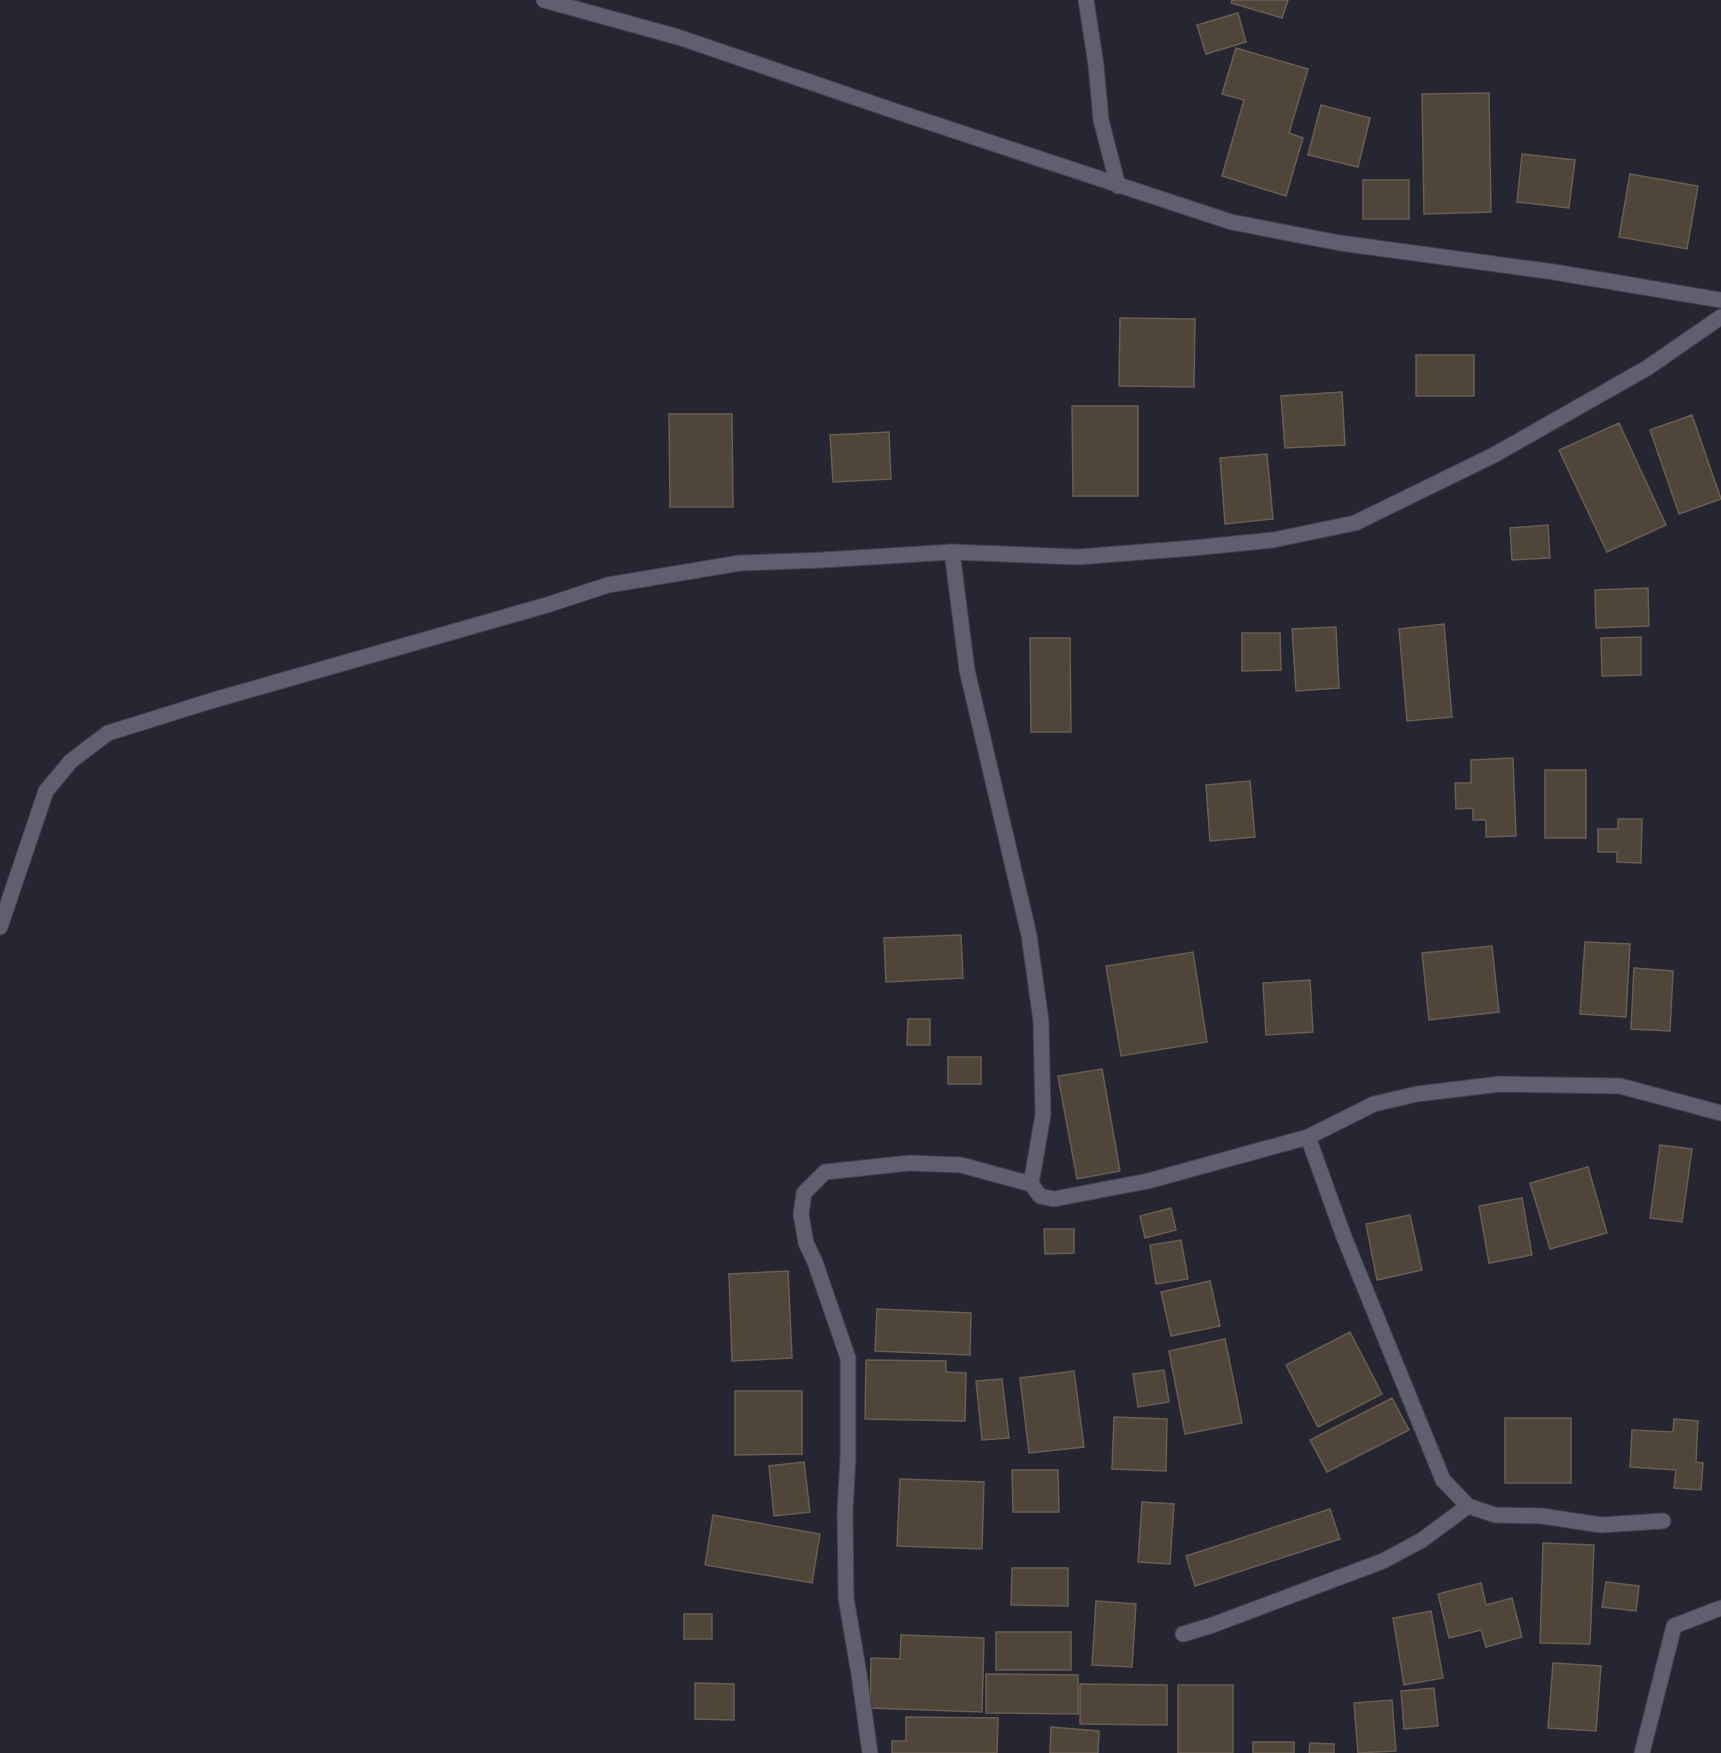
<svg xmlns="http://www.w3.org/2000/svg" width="1721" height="1753" viewBox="0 0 1721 1753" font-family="Montserrat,sans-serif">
	<rect width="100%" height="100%" fill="#262532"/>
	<!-- building -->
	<path fill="#504539" stroke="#6a5e51" stroke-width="1.5" d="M1232 0H1288L1282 18 1231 3Z
		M1238 13 1246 42 1206 54 1197 25Z
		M1236 48 1308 69 1289 133 1303 138 1286 196 1222 176 1244 100 1222 94Z
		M1489 93 1491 212 1424 214 1422 94Z
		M1321 105 1370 118 1358 167 1308 155Z
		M1522 154 1575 160 1569 208 1517 202Z
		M1630 174 1698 186 1687 249 1619 237Z
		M1363 180H1409V219H1363Z
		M1120 318 1195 319 1194 387 1119 386Z
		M1416 355H1474V396H1416Z
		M1342 392 1345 445 1285 448 1281 396Z
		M1072 406H1138V496H1073Z
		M669 414H732L733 507H670Z
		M1692 415 1721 499 1679 514 1650 430Z
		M1619 423 1666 525 1607 552 1559 450Z
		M889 432 891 479 833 482 830 435Z
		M1267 454 1273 519 1225 524 1220 458Z
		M1548 525 1550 558 1512 560 1510 528Z
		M1648 588 1649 626 1596 628 1595 590Z
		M1444 624 1452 717 1407 721 1399 629Z
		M1336 627 1339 688 1296 691 1292 629Z
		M1242 633H1280L1281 670 1242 671Z
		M1641 637V675L1602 676 1601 638Z
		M1030 638H1070L1071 732H1031Z
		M1513 758 1516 836 1486 837V820H1473V808L1456 809 1455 783H1471V760Z
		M1545 770H1586V838H1545Z
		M1250 781 1255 837 1210 841 1206 785Z
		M1618 819H1642L1641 863 1617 862V852H1598V829H1618Z
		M961 935 963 978 886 982 884 938Z
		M1585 942 1630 944 1626 1017 1580 1014Z
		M1492 946 1499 1012 1429 1020 1422 953Z
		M1193 952 1207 1042 1121 1056 1106 966Z
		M1634 968 1673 971 1670 1031 1631 1029Z
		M1310 980 1313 1032 1266 1035 1263 983Z
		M908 1019H930V1045H907Z
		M948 1057H981V1084H948Z
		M1102 1069 1120 1171 1077 1179 1058 1076Z
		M1660 1145 1692 1149 1682 1222 1650 1218Z
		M1588 1167 1607 1233 1550 1249 1530 1183Z
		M1522 1198 1532 1255 1489 1263 1479 1206Z
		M1171 1208 1176 1230 1145 1238 1140 1216Z
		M1410 1215 1422 1270 1377 1280 1366 1224Z
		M1044 1229H1074V1253L1045 1254Z
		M1181 1240 1188 1279 1156 1284 1150 1245Z
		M788 1271 792 1358 732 1361 729 1274Z
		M1210 1281 1220 1326 1171 1336 1161 1292Z
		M877 1309 971 1313 970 1355 875 1351Z
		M1350 1332 1382 1394 1318 1427 1286 1365Z
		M1225 1339 1242 1423 1185 1434 1169 1351Z
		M866 1360 946 1361V1372L966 1373 965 1421 865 1419Z
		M1164 1370 1169 1402 1138 1407 1133 1374Z
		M1074 1371 1084 1447 1029 1453 1020 1378Z
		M1002 1379 1009 1438 982 1440 976 1381Z
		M735 1391H802V1454L735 1455Z
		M1392 1398 1409 1430 1327 1472 1310 1440Z
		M1114 1417 1167 1419 1166 1471 1112 1469Z
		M1505 1418H1571V1483H1505Z
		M1674 1419 1698 1421 1696 1462 1703 1463 1701 1490 1674 1488 1676 1470 1630 1467 1632 1430 1673 1432Z
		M804 1462 810 1512 774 1516 769 1466Z
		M1012 1470H1058L1059 1512H1013Z
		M900 1479 984 1482 982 1549 897 1546Z
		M1142 1502 1174 1504 1170 1564 1138 1562Z
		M1330 1509 1340 1539 1195 1586 1186 1556Z
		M713 1515 820 1534 812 1583 705 1565Z
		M1543 1543 1594 1545 1590 1644 1540 1643Z
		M1012 1568H1068V1606L1011 1605Z
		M1606 1582 1639 1586 1636 1611 1602 1607Z
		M1481 1583 1486 1605 1512 1598 1522 1637 1486 1647 1481 1630 1449 1638 1438 1594Z
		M1096 1601 1136 1604 1132 1667 1092 1665Z
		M1431 1611 1443 1678 1404 1685 1393 1618Z
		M684 1614H712V1639H684Z
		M996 1632H1071V1670H996Z
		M901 1635 984 1638 982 1712 870 1708 871 1658 900 1659Z
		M1553 1663 1601 1666 1596 1731 1548 1728Z
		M986 1674 1078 1675V1714L986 1713Z
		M695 1683 734 1684V1720L695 1719Z
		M1080 1684 1167 1685V1725L1080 1724Z
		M1178 1685H1233V1753H1178Z
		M1434 1688 1438 1726 1404 1729 1401 1691Z
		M1392 1700 1396 1751 1358 1753 1354 1703Z
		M906 1717 998 1718 997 1753H892V1741H906Z
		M1051 1727 1099 1731 1098 1753H1050Z
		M1253 1742H1294V1753H1253Z
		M1310 1743 1334 1744V1753H1309Z"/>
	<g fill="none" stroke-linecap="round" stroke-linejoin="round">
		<defs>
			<path id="street" d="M1086 0 1096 65 1101 120 1118 186
				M952 552 967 670 1029 935 1041 1021 1043 1115 1031 1184 1040 1196 1054 1199 1148 1181 1308 1137 1374 1104 1417 1094 1500 1084 1620 1086 1721 1113
				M1308 1137 1344 1237 1443 1480 1468 1506 1495 1515 1542 1516 1601 1525 1663 1521
				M1183 1634 1210 1626 1383 1561 1422 1540 1468 1506
				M870 1753 859 1674 846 1598 845 1511 848 1457V1358L815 1262 806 1243 801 1214 804 1193 825 1172 910 1163 961 1165 1031 1184
				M1642 1753 1674 1626 1721 1608"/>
			<path id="secondary" d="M544 0 678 37 886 108 1231 222 1340 243 1554 272 1721 300
				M0 927 46 791 71 761 108 733 214 700 547 605 608 585 740 563 823 560 952 552 1078 557 1193 548 1273 540 1355 523 1494 455 1647 368 1721 317"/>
		</defs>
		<!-- street casing -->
		<use href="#street" stroke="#42414d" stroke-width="17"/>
		<!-- secondary casing -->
		<use href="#secondary" stroke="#42414d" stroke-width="17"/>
		<!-- street -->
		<use href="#street" stroke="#605f6f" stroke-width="15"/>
		<!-- secondary -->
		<use href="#secondary" stroke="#605f6f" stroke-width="15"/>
	</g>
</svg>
